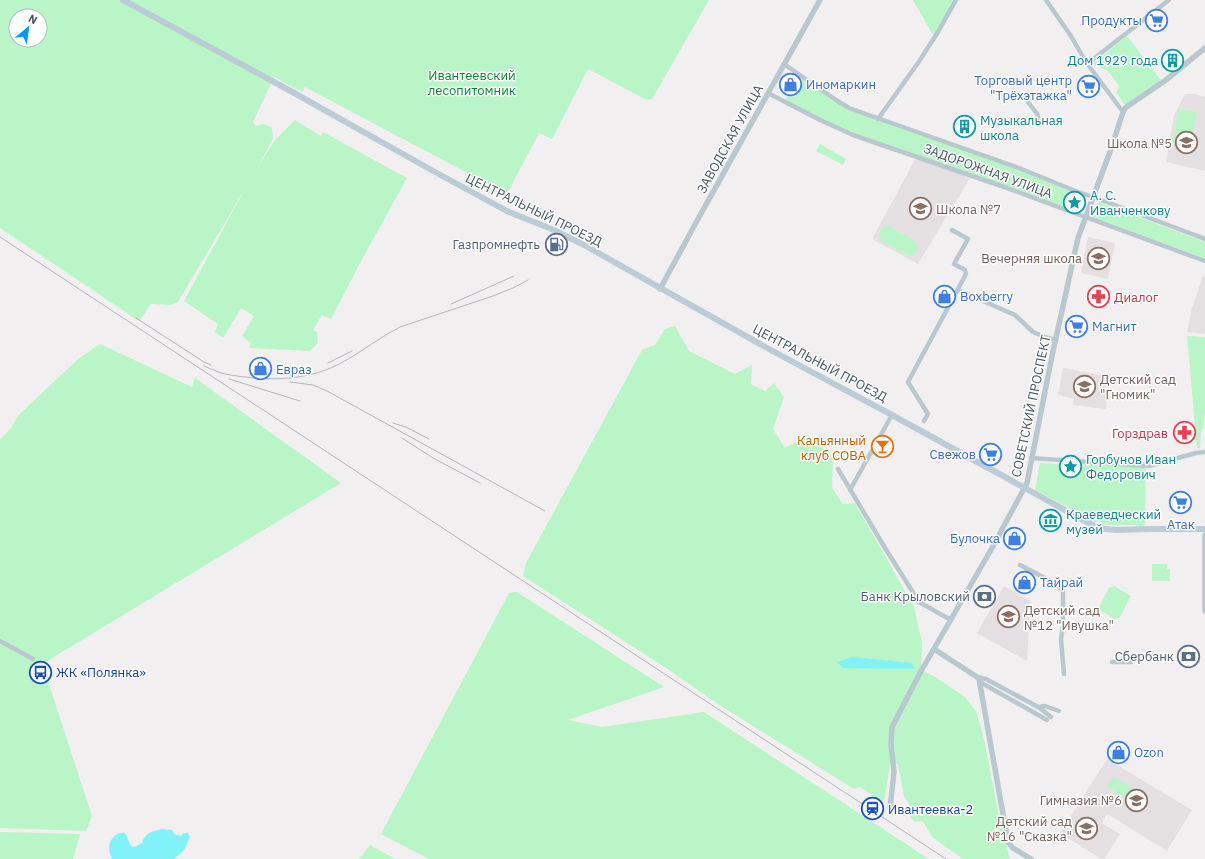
<svg xmlns="http://www.w3.org/2000/svg" width="1205" height="859" viewBox="0 0 1205 859" font-family="'IBM Plex Sans',sans-serif">
	<rect width="100%" height="100%" fill="#f2eff0"/>
	<!-- education -->
	<path fill="#e4e0e2" d="M1185 94H1195L1205 97V171L1166 162 1174 115Z
		M916 158 970 178 918 264 872 239Z
		M1088 237 1115 243 1108 279 1081 273Z
		M1203 276 1205 277V334L1187 332 1192 308Z
		M1063 368 1110 377 1106 409 1073 405 1074 399 1058 395Z
		M1004 586 1031 601 1027 661 977 633Z
		M1107 759 1192 810 1167 851 1107 814 1102 823 1120 834 1104 859H1101L1060 833Z"/>
	<!-- green -->
	<path fill="#b9f5c6" fill-rule="evenodd" d="M0 0H709L652 99 647 100 588 69 552 139 539 133 507 194 305 87 302 92 274 77 253 122 256 126 264 124 272 128 273 138 259 165 275 140 295 120 321 136 323 132 407 178 360 263 331 319 322 315 313 330 317 332 318 343 310 351 249 348 251 343 242 336 254 316 241 308 223 338 215 332 218 324 184 301 246 187 178 302 170 305 151 304 139 321 0 228ZM16 16H40V40H16Z
		M913 0H954L934 37Z
		M1127 36 1161 80 1125 105 1116 92 1119 86 1108 71 1096 66 1094 63Z
		M803 79 817 90 849 108 1019 168 1066 190 1085 196 1080 213 858 136 785 101 788 94 795 97Z
		M1179 109 1197 112 1190 150 1172 146Z
		M820 144 846 159 843 165 816 151Z
		M1099 202 1205 242V258L1093 218Z
		M886 226 890 227 915 241 918 247 915 254 910 256 907 255 882 241 879 235 883 227Z
		M675 326 689 351 735 374 752 365 751 384 765 391 774 383 784 397 773 429 785 448 808 435 833 459 832 488 843 504 855 503 914 607 922 642 921 670 935 677 965 697 976 711 984 739 998 811 1010 859H963L932 837 924 823 921 821 915 822 910 817 914 812 904 796 898 765 895 762 890 763 885 797 882 802 860 787 854 789 721 706 663 666 523 576 526 563 642 350 655 345 665 329Z
		M1187 336 1205 337V410L1203 429H1201L1200 448H1197Z
		M100 344 192 387 195 378 341 483 49 660 45 664V672L92 816 86 831 0 828V440L11 428 17 417 23 411 77 360Z
		M1040 463 1083 466 1084 463 1146 467 1145 525H1109L1098 523 1035 490Z
		M1152 564H1167V569H1170V581H1152Z
		M1114 586 1131 596 1120 617 1115 619 1098 609 1109 588Z
		M517 592 664 687 568 720 602 727 704 712 929 859H429L381 834 509 593Z
		M1113 777 1138 791 1132 801 1107 787Z
		M0 832 80 834 73 859H0Z
		M370 845 395 859H359Z"/>
	<!-- water -->
	<path fill="#81f2f7" d="M852 657 912 663 915 669 843 668 837 662Z
		M162 829 172 830 174 834 181 836 184 833H188L190 837 184 850 174 859H112C111 856 109 852 109 850 108 841 116 831 125 833 128 837 128 842 131 846L135 847 142 843C146 832 151 832 162 829Z"/>
	<g fill="none" stroke-linecap="round" stroke-linejoin="round">
		<!-- minor -->
		<path stroke="#b9c8ce" stroke-width="4.5" d="M1046 0 1071 36 1086 62 1123 112
			M784 64 836 100 849 108 1019 168 1073 190 1115 205 1205 239
			M1087 64 1169 0
			M768 93 820 120 853 135 1007 188 1205 261
			M1028 102 1038 115 1037 120
			M878 119 918 63 938 32 956 0
			M958 290 1015 315 1033 332 1048 338 1056 340
			M924 421 928 414 908 382 966 274 965 270 954 264 968 239 952 230
			M1031 458 1149 466 1196 453 1205 452
			M838 469 885 548 919 602 951 620
			M850 490 892 415
			M1020 565 1047 579 1063 590V626L1061 639 1064 674
			M0 641 33 659
			M1112 662H1131
			M977 677 986 679 1040 708 1051 717
			M980 682 1047 720
			M1039 707 1045 706 1059 711"/>
		<!-- tertiary -->
		<path stroke="#b9c8ce" stroke-width="5.5" d="M660 289 698 219 820 0
			M1205 535V611
			M934 649 977 677 979 679 1008 842 1013 848 1031 859
			M890 808 894 772 891 744 892 727 920 673 992 548 1027 483 1052 356 1078 238 1111 149 1122 115 1125 108 1166 80 1205 48"/>
		<!-- secondary -->
		<path stroke="#bbccd6" stroke-width="6" d="M123 0 287 89 435 172 509 212 554 230 584 245 767 348 892 415 1083 520 1097 527 1106 529 1116 530 1150 529H1205"/>
		<!-- rail -->
		<path stroke="#b1b6bb" stroke-width="1" d="M0 237 946 859
			M451 304 514 276
			M136 318 204 362 211 365
			M328 363 352 351
			M204 366C209 368 215 371 221 373 228 375 237 376 245 377 279 381 312 379 343 362 363 351 380 337 400 327L493 296 513 288 528 280
			M229 379 300 401
			M290 382 313 385 327 391 545 511
			M393 423 406 427 429 439
			M402 438 433 458 480 483"/>
	</g>
	<!-- icons -->
	<defs>
		<symbol id="supermarket-ring" viewBox="-11 -11 22 22"><circle r="9.5" fill="#fff" stroke="#3f7fe0" stroke-width="1.5"/><path d="M-6-5.5h2.5l.6 2H6L4.5 2H-2.5L-4.4-4H-6ZM-1.5 3.2a1.3 1.3 0 1 0 .1 0ZM3 3.2a1.3 1.3 0 1 0 .1 0Z" fill="#3f7fe0"/></symbol>
		<symbol id="building-ring" viewBox="-11 -11 22 22"><circle r="9.5" fill="#fff" stroke="#0f9aa8" stroke-width="1.5"/><path d="M-4-6H4V6H1V3H-1V6H-4ZM-2.5-4.3h1.7v1.8h-1.7ZM.8-4.3h1.7v1.8H.8ZM-2.5-1h1.7V.8h-1.7ZM.8-1h1.7V.8H.8Z" fill="#0f9aa8"/></symbol>
		<symbol id="shop-ring" viewBox="-11 -11 22 22"><circle r="9.5" fill="#fff" stroke="#3f7fe0" stroke-width="1.5"/><path d="M-5-2.5h2.3a2.7 3.5 0 0 1 5.4 0H5L5.5 6h-11ZM-1.5-2.5h3a1.5 2.3 0 0 0-3 0Z" fill="#3f7fe0"/></symbol>
		<symbol id="school-ring" viewBox="-11 -11 22 22"><circle r="9.5" fill="#fff" stroke="#8d6e63" stroke-width="1.5"/><path d="M0-5L7-2L0 1L-7-2ZM-4 1L0 2.5L4 1V4Q0 6-4 4Z" fill="#8d6e63"/></symbol>
		<symbol id="sight-ring" viewBox="-11 -11 22 22"><circle r="9.5" fill="#fff" stroke="#0f9aa8" stroke-width="1.5"/><path d="M0-6L1.8-2.2L6-1.7L2.9 1.2L3.7 5.4L0 3.3L-3.7 5.4L-2.9 1.2L-6-1.7L-1.8-2.2Z" fill="#0f9aa8"/></symbol>
		<symbol id="fuel-ring" viewBox="-11 -11 22 22"><circle r="9.5" fill="#fff" stroke="#5c6f8a" stroke-width="1.5"/><path d="M-5.5-6h7V0h2V4h1.3V-2.5L3-4.5l.8-.8L6-3V5H2.5V1h-1V6h-7ZM-4.2-4.7v3.2H.2V-4.7Z" fill="#5c6f8a"/></symbol>
		<symbol id="pharmacy-ring" viewBox="-11 -11 22 22"><circle r="9.5" fill="#fff" stroke="#e0444e" stroke-width="1.5"/><path d="M-2-6h4v4h4v4h-4v4h-4v-4h-4v-4h4Z" fill="#e0444e"/></symbol>
		<symbol id="bar-ring" viewBox="-11 -11 22 22"><circle r="9.5" fill="#fff" stroke="#e8710a" stroke-width="1.5"/><path d="M-6-5H6L.8 .8V4.5H3.5V6h-7V4.5H-.8V.8Z" fill="#e8710a"/></symbol>
		<symbol id="museum-ring" viewBox="-11 -11 22 22"><circle r="9.5" fill="#fff" stroke="#0f9aa8" stroke-width="1.5"/><path d="M0-6L6-3V-2H-6V-3ZM-5-1h2V3h-2ZM-1-1h2V3h-2ZM3-1h2V3H3ZM-6 4H6V6H-6Z" fill="#0f9aa8"/></symbol>
		<symbol id="bank-ring" viewBox="-11 -11 22 22"><circle r="9.5" fill="#fff" stroke="#5c6f8a" stroke-width="1.5"/><path d="M-6-4H6V4H-6ZM0-2.3a2.3 2.3 0 1 0 0 4.6a2.3 2.3 0 1 0 0-4.6Z" fill="#5c6f8a"/></symbol>
		<symbol id="bus-ring" viewBox="-11 -11 22 22"><circle r="9.5" fill="#fff" stroke="#1a4fb4" stroke-width="1.5"/><path d="M-5-6H5V4H4V6H2V4H-2V6H-4V4H-5ZM-3.5-4V0h7V-4ZM-3.5 1.2v1.5H-2V1.2ZM2 1.2v1.5H3.5V1.2Z" fill="#1a4fb4"/></symbol>
		<symbol id="station-ring" viewBox="-11 -11 22 22"><circle r="9.5" fill="#fff" stroke="#1a4fb4" stroke-width="1.5"/><path d="M-3-6H3Q5-6 5-4V2Q5 4 3 4L4.5 6H3L1.5 4h-3L-3 6H-4.5L-3 4Q-5 4-5 2V-4Q-5-6-3-6ZM-3.5-4v3h7v-3ZM-3.5 1v1.5H-2V1ZM2 1v1.5H3.5V1Z" fill="#1a4fb4"/></symbol>
	</defs>
	<g fill-rule="evenodd">
		<use href="#supermarket-ring" x="1144" y="8" width="25" height="25"/>
		<use href="#building-ring" x="1160" y="48" width="25" height="25"/>
		<use href="#shop-ring" x="778" y="72" width="25" height="25"/>
		<use href="#supermarket-ring" x="1076" y="74" width="25" height="25"/>
		<use href="#building-ring" x="952" y="114" width="25" height="25"/>
		<use href="#school-ring" x="1174" y="130" width="25" height="25"/>
		<use href="#sight-ring" x="1062" y="190" width="25" height="25"/>
		<use href="#school-ring" x="908" y="196" width="25" height="25"/>
		<use href="#fuel-ring" x="544" y="232" width="25" height="25"/>
		<use href="#school-ring" x="1086" y="246" width="25" height="25"/>
		<use href="#shop-ring" x="932" y="284" width="25" height="25"/>
		<use href="#pharmacy-ring" x="1086" y="284" width="25" height="25"/>
		<use href="#supermarket-ring" x="1064" y="314" width="25" height="25"/>
		<use href="#shop-ring" x="248" y="356" width="25" height="25"/>
		<use href="#school-ring" x="1072" y="374" width="25" height="25"/>
		<use href="#pharmacy-ring" x="1172" y="420" width="25" height="25"/>
		<use href="#bar-ring" x="870" y="434" width="25" height="25"/>
		<use href="#supermarket-ring" x="978" y="442" width="25" height="25"/>
		<use href="#sight-ring" x="1058" y="454" width="25" height="25"/>
		<use href="#supermarket-ring" x="1168" y="490" width="25" height="25"/>
		<use href="#museum-ring" x="1038" y="508" width="25" height="25"/>
		<use href="#shop-ring" x="1002" y="526" width="25" height="25"/>
		<use href="#shop-ring" x="1012" y="570" width="25" height="25"/>
		<use href="#bank-ring" x="972" y="584" width="25" height="25"/>
		<use href="#school-ring" x="996" y="604" width="25" height="25"/>
		<use href="#bank-ring" x="1176" y="644" width="25" height="25"/>
		<use href="#bus-ring" x="28" y="660" width="25" height="25"/>
		<use href="#shop-ring" x="1106" y="740" width="25" height="25"/>
		<use href="#school-ring" x="1124" y="788" width="25" height="25"/>
		<use href="#station-ring" x="860" y="796" width="25" height="25"/>
		<use href="#school-ring" x="1074" y="816" width="25" height="25"/>
	</g>
	<g text-anchor="middle" dominant-baseline="central" stroke-width="3" stroke-linejoin="round" paint-order="stroke">
		<!-- shop labels -->
		<g font-size="13" fill="#366cbe" stroke="#fff" text-anchor="start">
			<text x="1142" y="20" text-anchor="end">Продукты</text>
			<text x="1072" y="80" text-anchor="end">Торговый центр<tspan x="1072" dy="15">"Трёхэтажка"</tspan></text>
			<text x="806" y="84">Иномаркин</text>
			<text x="960" y="296">Boxberry</text>
			<text x="1092" y="326">Магнит</text>
			<text x="276" y="369">Евраз</text>
			<text x="976" y="454" text-anchor="end">Свежов</text>
			<text x="1181" y="524" text-anchor="middle">Атак</text>
			<text x="1000" y="538" text-anchor="end">Булочка</text>
			<text x="1040" y="582">Тайрай</text>
			<text x="1134" y="752">Ozon</text>
		</g>
		<!-- culture labels -->
		<g font-size="13" fill="#0d838f" stroke="#fff" text-anchor="start">
			<text x="1158" y="60" text-anchor="end">Дом 1929 года</text>
			<text x="980" y="120">Музыкальная<tspan x="980" dy="15">школа</tspan></text>
			<text x="1090" y="195">А. С.<tspan x="1090" dy="15">Иванченкову</tspan></text>
			<text x="1086" y="459">Горбунов Иван<tspan x="1086" dy="15">Федорович</tspan></text>
			<text x="1066" y="514">Краеведческий<tspan x="1066" dy="15">музей</tspan></text>
		</g>
		<!-- park labels -->
		<g font-size="13" fill="#0c8534" stroke="#fff">
			<text x="472" y="75">Ивантеевский<tspan x="472" dy="15">лесопитомник</tspan></text>
		</g>
		<!-- street labels -->
		<g font-size="13" fill="#455860" stroke="#fff">
			<text transform="translate(730 139) rotate(-61)">ЗАВОДСКАЯ УЛИЦА</text>
			<text transform="translate(988 171) rotate(20)">ЗАДОРОЖНАЯ УЛИЦА</text>
			<text transform="translate(534 210) rotate(26)">ЦЕНТРАЛЬНЫЙ ПРОЕЗД</text>
			<text transform="translate(820 363) rotate(28)">ЦЕНТРАЛЬНЫЙ ПРОЕЗД</text>
			<text transform="translate(1031 406) rotate(-78)">СОВЕТСКИЙ ПРОСПЕКТ</text>
		</g>
		<!-- education labels -->
		<g font-size="13" fill="#785e54" stroke="#fff" text-anchor="end">
			<text x="1172" y="143">Школа №5</text>
			<text x="936" y="209" text-anchor="start">Школа №7</text>
			<text x="1082" y="258">Вечерняя школа</text>
			<text x="1100" y="379" text-anchor="start">Детский сад<tspan x="1100" dy="15">"Гномик"</tspan></text>
			<text x="1024" y="610" text-anchor="start">Детский сад<tspan x="1024" dy="15">№12 "Ивушка"</tspan></text>
			<text x="1122" y="800">Гимназия №6</text>
			<text x="1072" y="821">Детский сад<tspan x="1072" dy="15">№16 "Сказка"</tspan></text>
		</g>
		<!-- service labels -->
		<g font-size="13" fill="#4e5e75" stroke="#fff" text-anchor="end">
			<text x="540" y="244">Газпромнефть</text>
			<text x="970" y="596">Банк Крыловский</text>
			<text x="1174" y="656">Сбербанк</text>
		</g>
		<!-- health labels -->
		<g font-size="13" fill="#be3a42" stroke="#fff" text-anchor="start">
			<text x="1114" y="297">Диалог</text>
			<text x="1168" y="433" text-anchor="end">Горздрав</text>
		</g>
		<!-- food labels -->
		<g font-size="13" fill="#c56008" stroke="#fff" text-anchor="end">
			<text x="866" y="440">Кальянный<tspan x="866" dy="15">клуб СОВА</tspan></text>
		</g>
		<!-- transit labels -->
		<g font-size="13" fill="#164399" stroke="#fff" text-anchor="start">
			<text x="56" y="672">ЖК «Полянка»</text>
			<text x="888" y="809">Ивантеевка-2</text>
		</g>
	</g>
	<!-- north arrow -->
	<g transform="translate(28 28) rotate(29)"><circle r="19" fill="#ffffff" stroke="#b5bcbf"/>
	<path d="M0-3L7 15L0 10L-7 15Z" fill="#0398f9"/>
	<text y="-6" font-size="11" font-weight="bold" text-anchor="middle" fill="#455860">N</text>
	</g>
</svg>
